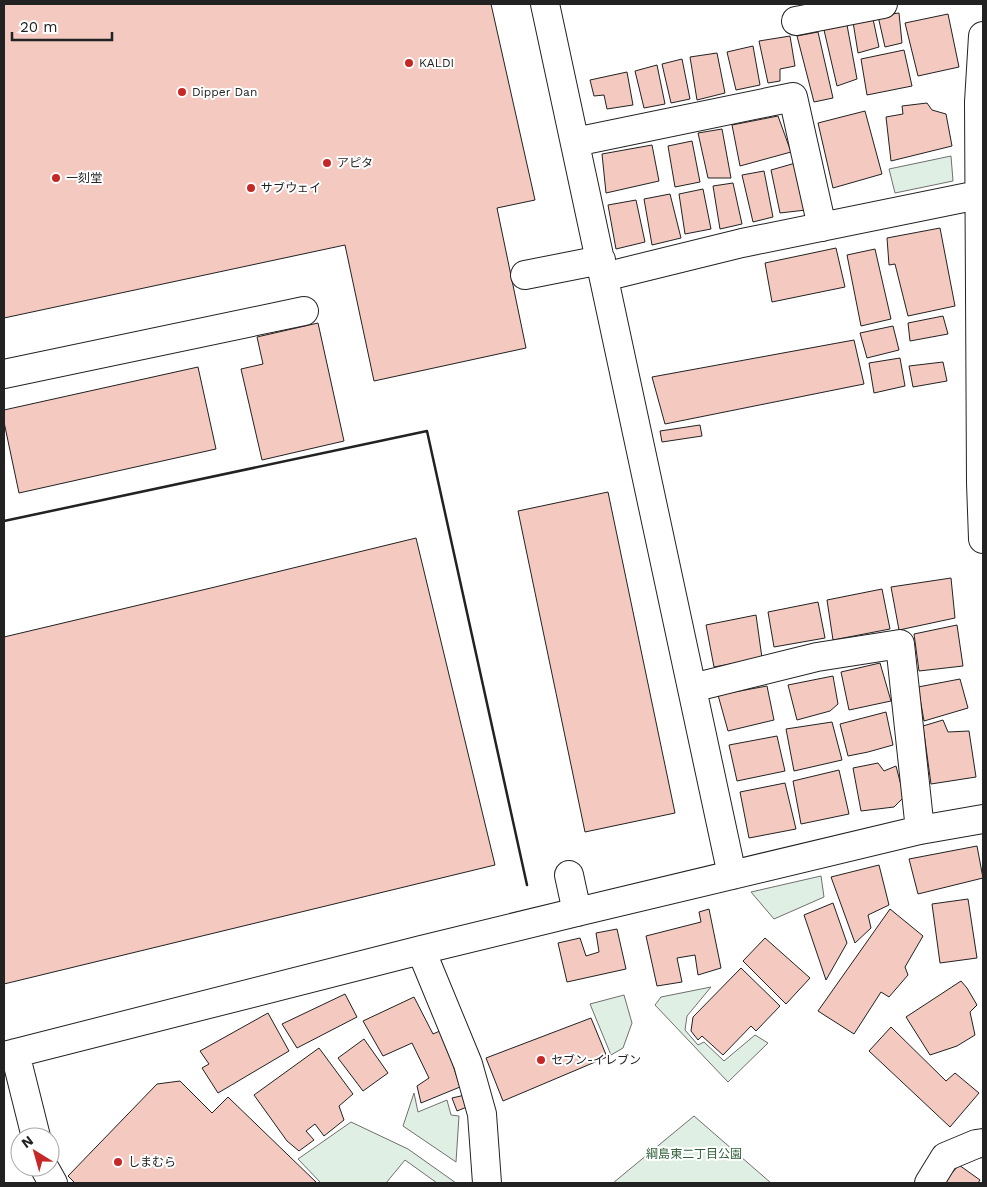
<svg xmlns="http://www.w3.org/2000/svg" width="987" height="1187" viewBox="0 0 987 1187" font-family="'Work Sans','Noto Sans JP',sans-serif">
	<rect width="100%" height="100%" fill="#fff"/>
	<!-- green -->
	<path fill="#e0efe3" stroke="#6f6f6f" d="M951 156 953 181 895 193 889 169Z
		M821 876 824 897 774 919 751 892Z
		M711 987 687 1016 685 1030 698 1045 704 1042 724 1061 755 1035 768 1043 728 1082 655 1005 661 997Z
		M624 995 632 1023 623 1048 611 1055 590 1004Z
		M414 1093 418 1112 447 1100 451 1115 459 1116 456 1162 403 1126Z
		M694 1116 771 1183H613Z
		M351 1122 408 1149 456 1183H437L405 1160 386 1183H321L298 1159Z"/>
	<!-- building -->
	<path fill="#f3c9c0" stroke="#222" d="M4 4H491L535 200 497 208 526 348 374 381 345 245 4 318Z
		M899 13 902 43 885 47 878 16Z
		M948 14 959 67 918 76 905 23Z
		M873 19 879 47 858 53 853 22Z
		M847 25 857 79 837 86 824 30Z
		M818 32 833 98 814 102 797 36Z
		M790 36 795 66 780 69V81L768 83 759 41Z
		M753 46 760 85 736 90 727 52Z
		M904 50 912 86 867 95 861 59Z
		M717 53 725 93 697 100 690 57Z
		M682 59 690 99 671 103 662 64Z
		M657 65 665 104 644 108 635 71Z
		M627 72 633 105 607 109 604 95 594 96 590 80Z
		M927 103 932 110 946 114 952 146 891 161 886 117 903 114 902 106Z
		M865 111 882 174 833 188 818 123Z
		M778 116 791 152 740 166 732 125Z
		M722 129 731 178H708L698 133Z
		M692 141 700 182 675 187 668 146Z
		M652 145 659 181 606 193 602 154Z
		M799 162 806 210 780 213 771 170Z
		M764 171 773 217 753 222 742 175Z
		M733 183 742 224 720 229 713 186Z
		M703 189 711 229 685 234 679 194Z
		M670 194 681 238 652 245 644 199Z
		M636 200 645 242 616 249 608 205Z
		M940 228 955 306 908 316 895 264 889 265 887 238Z
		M836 248 845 287 772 302 765 263Z
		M875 249 891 319 861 326 847 255Z
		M943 316 948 334 910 341 908 323Z
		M318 323 344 441 262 460 241 369 263 364 257 337Z
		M893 326 899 350 867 358 860 333Z
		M854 340 864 384 665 424 652 377Z
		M900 358 905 386 874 393 869 363Z
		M943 362 947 381 913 387 909 366Z
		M198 367 216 449 19 493 4 422V410Z
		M700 425 702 436 662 442 660 431Z
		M608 492 675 813 585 832 518 511Z
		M416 538 495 865 4 984V637L215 587Z
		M951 578 955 618 899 630 891 587Z
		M882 589 890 629 833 640 827 600Z
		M818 602 825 638 774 647 768 612Z
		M756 615 762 658 714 667 706 625Z
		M957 625 963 666 919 671 914 634Z
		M880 663 891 701 849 710 841 672Z
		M833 676 838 704 830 711 797 720 788 685Z
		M960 679 968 708 924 721 918 687Z
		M767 686 774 720 728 731 718 695Z
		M886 712 893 745 868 752 848 756 840 724Z
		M943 720 948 732 969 731 976 777 931 784 923 726Z
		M832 722 842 760 794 771 786 729Z
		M777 736 785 771 737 781 729 745Z
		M878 763 884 771 896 766 904 797 894 807 861 811 853 768Z
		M839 770 849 814 801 824 793 781Z
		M785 783 796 829 749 838 740 792Z
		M977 846 983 878 918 894 909 859Z
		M879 865 889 905 868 915 871 928 855 943 831 877Z
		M968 899 977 958 940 963 932 904Z
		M833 903 847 943 826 980 804 915Z
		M709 909 721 968 698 975 695 955 677 958 682 982 657 986 646 936 701 922 699 912Z
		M890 909 923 936 905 967 908 975 889 997 881 992 854 1034 818 1011Z
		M617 929 626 969 567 982 558 943 580 938 586 956 599 952 596 933Z
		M765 938 810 978 786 1004 743 961Z
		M741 968 780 1006 756 1031 751 1026 723 1055 702 1036 698 1040 691 1031 693 1017Z
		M961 981 967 988 977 1005 970 1012 975 1035 957 1046 930 1055 906 1017Z
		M345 994 357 1017 297 1048 282 1024Z
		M414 997 433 1034 442 1030 460 1087 421 1103 417 1086 429 1078 412 1043 383 1056 363 1021Z
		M268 1013 289 1051 218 1093 202 1068 209 1064 200 1051Z
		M591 1018 607 1057 503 1101 486 1058Z
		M891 1027 946 1081 955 1073 979 1093 950 1127 869 1051Z
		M364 1039 388 1073 363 1091 338 1058Z
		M319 1048 353 1094 339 1106 344 1120 324 1136 315 1124 306 1131 314 1140 299 1151 287 1141 254 1095Z
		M180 1081 212 1113 228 1097 317 1183H75L68 1176 157 1084Z
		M465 1095 467 1107 457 1111 452 1098Z
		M959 1165 980 1180 978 1183H943Z"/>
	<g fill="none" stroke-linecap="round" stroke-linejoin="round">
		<defs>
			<path id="minor" d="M545 4 732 875
				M796 21 883 4
				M983 36 979 102 981 483 983 539
				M575 142 793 97 822 227
				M525 275 601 260
				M604 277 742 243 983 194
				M4 374 304 311
				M692 688 817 657 900 644 920 830
				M569 875 577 912
				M421 950 468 1064 482 1114 487 1183
				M15 1053 36 1137
				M4 1056 421 950 577 912 920 830 983 819
				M44 1167 53 1183
				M929 1183 945 1157 976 1144 983 1143"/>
		</defs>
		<!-- minor casing -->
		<use href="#minor" stroke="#222" stroke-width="30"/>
		<!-- minor -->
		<use href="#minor" stroke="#fff" stroke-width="28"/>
		<!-- wall -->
		<path stroke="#222" stroke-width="2.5" d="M4 521 427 431 527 885"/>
	</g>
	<!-- markers -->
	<g fill="#c62828" stroke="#fff" stroke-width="2">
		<circle cx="409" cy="63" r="5"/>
		<circle cx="182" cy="92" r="5"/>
		<circle cx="327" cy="163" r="5"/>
		<circle cx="56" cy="178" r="5"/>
		<circle cx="251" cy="188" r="5"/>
		<circle cx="541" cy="1060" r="5"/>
		<circle cx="118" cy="1162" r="5"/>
	</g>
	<g text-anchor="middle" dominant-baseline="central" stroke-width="4" stroke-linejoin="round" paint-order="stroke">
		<!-- poi labels -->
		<g font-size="12" fill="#222" stroke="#fff" text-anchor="start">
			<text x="419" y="63">KALDI</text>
			<text x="192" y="92">Dipper Dan</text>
			<text x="337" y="163">アピタ</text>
			<text x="66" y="178">一刻堂</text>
			<text x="261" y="188">サブウェイ</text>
			<text x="551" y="1060">セブン-イレブン</text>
			<text x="128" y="1162">しまむら</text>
		</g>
		<!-- park labels -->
		<g font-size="12" fill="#2f5e38" stroke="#fff">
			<text x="694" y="1154">綱島東二丁目公園</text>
		</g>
	</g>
	<!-- border -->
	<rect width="987" height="1187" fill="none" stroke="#222222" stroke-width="10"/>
	<!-- north arrow -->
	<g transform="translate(35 1152) rotate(323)"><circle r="24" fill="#ffffff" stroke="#a7a7a7"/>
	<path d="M0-4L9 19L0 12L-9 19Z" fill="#c62828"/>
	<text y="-8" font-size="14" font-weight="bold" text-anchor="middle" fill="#222222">N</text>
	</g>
	<!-- scale -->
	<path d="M12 32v8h100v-8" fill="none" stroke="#222222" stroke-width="2.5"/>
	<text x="20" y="32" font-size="15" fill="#222222" stroke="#ffffff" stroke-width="4" paint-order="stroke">20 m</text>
</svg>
